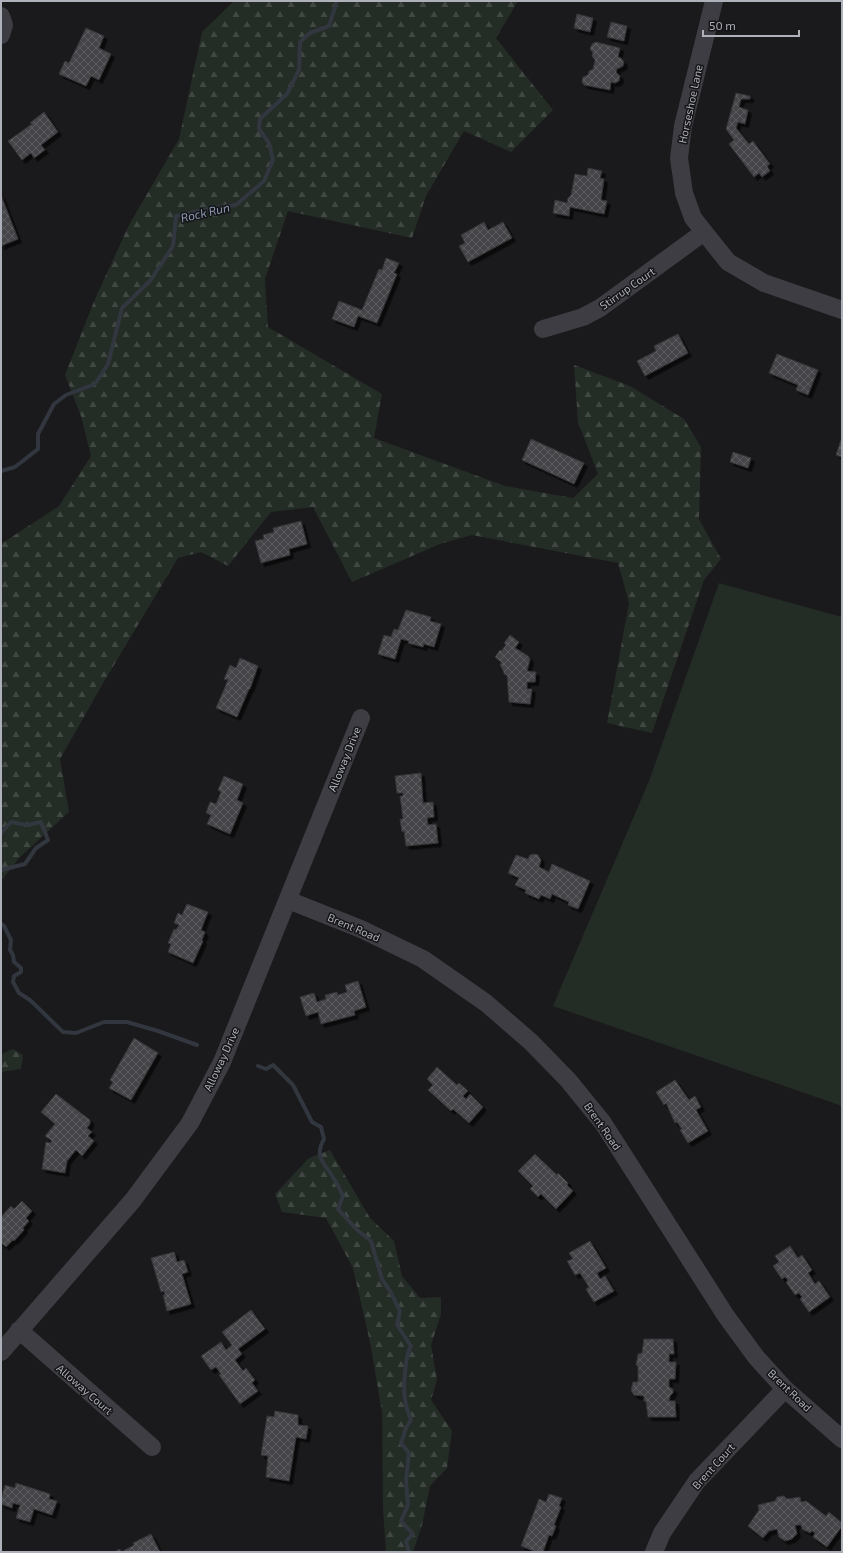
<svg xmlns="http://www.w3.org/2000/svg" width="843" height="1553" viewBox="0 0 843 1553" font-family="'Exo 2',sans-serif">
	<defs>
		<pattern id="forest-firs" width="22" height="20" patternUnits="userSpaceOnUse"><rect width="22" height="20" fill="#242c26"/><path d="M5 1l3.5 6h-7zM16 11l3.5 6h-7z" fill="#414843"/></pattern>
		<pattern id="building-cross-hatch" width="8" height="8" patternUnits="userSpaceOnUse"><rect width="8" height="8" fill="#454549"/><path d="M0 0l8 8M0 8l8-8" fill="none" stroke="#5d5d61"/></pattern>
		<filter id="shadow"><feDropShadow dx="3.5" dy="3.5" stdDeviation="0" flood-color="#0009"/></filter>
	</defs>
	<rect width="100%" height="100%" fill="#1a1a1c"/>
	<!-- green -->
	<path fill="#242c26" d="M719 583 842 617V1106L553 1006 649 781Z"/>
	<!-- forest -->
	<path fill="url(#forest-firs)" d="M234 1H518L496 38 553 110 511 152 464 131 426 196 412 238 288 211 265 279 268 327 382 394 374 438 505 486 573 498 598 474 578 422 574 365 630 386 684 419 701 447 699 519 721 559 704 580 652 733 607 723 629 603 618 563 472 535 440 544 352 582 313 507 271 512 228 566 201 552 178 558 102 685 60 759 69 812 19 858 1 881V544L59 506 91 456 81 416 65 375 95 299 129 225 179 139 202 32Z
		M13 1049 23 1055 21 1069 1 1072V1054Z
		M330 1150 370 1218 394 1241 402 1276 420 1298 441 1297V1314L431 1345 437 1380 431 1400 452 1431 447 1468 430 1486 422 1525 413 1552H386L383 1508 382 1412 370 1342 353 1268 326 1218 282 1212 275 1194 309 1158Z"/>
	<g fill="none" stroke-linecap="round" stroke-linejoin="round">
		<!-- stream -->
		<path stroke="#31363f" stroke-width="4" d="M1 471 15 467 38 449V434L54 404 66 395 95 384 108 364 122 308 150 281 173 246 176 216 208 209 236 205 264 181 273 160 269 143 259 129 260 119 287 94 299 70 300 42 310 33 329 26 337 1
			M1 833 11 822 27 825 41 822 48 840 36 848 25 864 1 870
			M1 924 4 926 11 940 10 950 13 955 14 962 21 968V972L14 976 13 982 19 993 30 1000 63 1032 76 1033 104 1022H127L158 1031 197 1045
			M258 1066 266 1069 273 1065 293 1085 312 1122 321 1127 324 1139C313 1158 326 1164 334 1179 338 1184 340 1191 343 1196L338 1209 356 1229 371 1241 382 1279 390 1291 400 1311 397 1325 411 1346C406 1355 406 1363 405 1373 403 1393 404 1402 411 1420L406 1428 401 1443 409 1453 406 1481 408 1505 401 1521 413 1534 406 1541 409 1552"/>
	</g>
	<!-- building -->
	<path fill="url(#building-cross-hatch)" stroke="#353438" filter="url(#shadow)" d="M577 14 593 18 590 32 574 28Z
		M611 22 627 26 624 41 607 37Z
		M86 28 104 36 99 48 111 54 99 80 91 76 86 86 59 74 65 61 69 63Z
		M596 42 620 48 618 57 621 58 624 62 623 66 617 69 616 72 620 76 619 81 615 83 611 82 610 90 584 85 582 82 583 77 588 75 589 71 593 69 595 60 592 56 593 53 590 49 592 44Z
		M736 93 750 96V99H741L739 107 748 110 745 124 738 122 736 128 749 144 753 141 770 164 767 166 770 171 762 177 759 173 754 177 729 144 734 140 726 129Z
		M44 112 58 132 41 145 45 150 34 158 31 153 22 160 8 141 32 124 30 123Z
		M588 168 602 171 600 178 604 179 601 200 607 201 604 214 570 207 569 216 553 213 555 200 567 203 568 198 571 195 575 174 587 176Z
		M1 195 18 239 1 246Z
		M484 222 488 230 503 222 512 238 468 262 459 246 465 243 461 235Z
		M386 258 399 263 394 273 397 274 377 323 358 316 354 327 332 319 339 301 362 310 379 269 382 270Z
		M678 334 688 353 645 376 637 361 656 351 654 346Z
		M777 354 818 370 808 395 796 390 798 385 769 373Z
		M842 437V457L836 455Z
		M531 439 584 463 574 484 522 460Z
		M733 452 751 458 748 468 730 462Z
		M301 521 307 544 289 549 290 555 261 563 255 541 264 539 263 535 274 532 273 528Z
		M406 610 431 617 430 621 441 624 434 647 424 644 423 647 408 643 409 641 401 639 395 659 378 654 384 635 391 637 394 629 398 630Z
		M510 635 519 642 515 648 528 656 530 659 527 671 536 672 535 682H527V689H532L530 704 509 702 507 675H505L500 664 502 663 495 657 500 650 501 651 506 645 504 643Z
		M240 658 258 666 250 689H249L237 717 216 708 228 680 224 679 230 665 236 668Z
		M421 773 423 803 433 802 434 817 427 818 428 825 436 824 438 843 406 846 404 831 402 832 400 819H403L400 796H403V793H397L395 776Z
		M224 776 243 784 237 800 243 803 230 834 207 824 211 815 206 813 210 802 216 804 221 792 218 790Z
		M534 854 538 855 541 860 539 867 549 872 552 864 590 881 578 909 568 905 569 902 552 894 550 899 541 895 539 899 525 893 526 890 515 885 519 878 508 873 516 855 528 859 530 855Z
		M187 904 208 912 201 930 205 932 202 940 203 941 193 963 168 952 171 944 168 943 174 929 176 930 179 925 174 923 178 913 182 915Z
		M358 981 366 1007 354 1011 355 1015 321 1024 318 1012 306 1016 300 997 314 993 317 1002 326 999 325 995 337 992 338 995 347 992 345 985Z
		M134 1038 158 1053 131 1100 109 1088 113 1082 110 1080Z
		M437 1067 457 1085 459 1083 468 1091 463 1096 466 1099 470 1094 483 1107 469 1123 453 1109 451 1111 428 1090 433 1085 427 1079Z
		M675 1080 689 1100 695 1096 701 1107 696 1110 708 1131 688 1143 680 1130 682 1129 677 1122 675 1123 666 1103 664 1105 656 1092Z
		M56 1094 90 1120V1124L87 1128 92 1132 88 1136 94 1141 82 1156 76 1150 67 1161 65 1173 42 1169 46 1142 50 1143 52 1141 45 1136 55 1124 41 1112Z
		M535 1154 557 1175 558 1173 568 1183 567 1185 573 1191 556 1209 541 1194 538 1197 530 1189 533 1186 518 1171Z
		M22 1201 32 1211 26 1218 29 1221 23 1228 24 1230 14 1241 13 1240 6 1247 2 1243 1 1245V1217L11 1206 14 1209Z
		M590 1241 606 1268 597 1273 600 1279 605 1276 614 1291 594 1302 586 1289 589 1287 580 1273 575 1275 567 1261 573 1259 569 1253Z
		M790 1246 798 1258 802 1255 812 1270 808 1273 815 1284 819 1281 830 1297 809 1312 800 1299 802 1297 799 1293 795 1295 786 1282 788 1280 785 1277 782 1279 773 1266 779 1262 775 1256Z
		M174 1252 177 1262 184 1260 188 1272 182 1274 191 1304 167 1311 163 1295H165L164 1291 161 1292 151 1258Z
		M251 1310 265 1329 238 1349 242 1354 235 1360 243 1371 246 1368 255 1380 252 1383 258 1391 240 1404 219 1375 221 1374 216 1367 211 1370 201 1356 221 1342 226 1350 232 1345 222 1332Z
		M644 1339H673L674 1354H669V1362H676L675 1379H669V1387L673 1389V1393L670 1396 669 1401H675L676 1417H648L646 1401H644V1396L634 1395 631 1390 633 1382H638V1366L636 1365 637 1360 638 1354 642 1353Z
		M275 1411 298 1415V1425L308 1426 306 1439 296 1437 289 1481 266 1477 268 1456 261 1455 267 1416 274 1417Z
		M16 1483 50 1494 49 1499 57 1501 52 1515 34 1509 30 1522 16 1518 20 1505 13 1503 12 1508 1 1504V1499L5 1485 15 1488Z
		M549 1494 562 1498 559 1506 561 1507 554 1525 556 1526 552 1536 549 1535 543 1552H536L521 1546 539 1499 546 1502Z
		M784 1496 787 1499 800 1497 801 1502 806 1501 826 1516 829 1512 842 1523V1526L827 1547 813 1537 815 1533 812 1531 810 1533 802 1529 801 1525H795L797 1534 792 1539 785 1541 779 1537 777 1529 769 1531 763 1538 748 1526 759 1510 758 1505 775 1501 777 1497Z
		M151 1534 160 1552H114L120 1549 121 1552 134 1545 133 1543Z"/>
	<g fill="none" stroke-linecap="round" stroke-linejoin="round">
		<!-- minor -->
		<path stroke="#3e3d43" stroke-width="18" d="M714 1 683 126 679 158 684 193 693 218 728 262 764 283 842 310
			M1 16 4 25 1 35
			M543 329 583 317 600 308 704 232
			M288 900 361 929 423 959 486 1003 531 1042 568 1080 603 1123 726 1316 756 1357 785 1389 842 1439
			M19 1330 152 1447
			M1 1352 133 1200 190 1123 222 1062 361 718
			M654 1552 662 1533 697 1481 785 1389"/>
	</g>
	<g text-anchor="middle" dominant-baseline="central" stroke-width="3" stroke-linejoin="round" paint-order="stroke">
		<!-- street labels -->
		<g font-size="11" fill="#aeb0ba" stroke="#151517">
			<text transform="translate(690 104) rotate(-78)">Horseshoe Lane</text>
			<text transform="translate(627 288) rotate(-35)">Stirrup Court</text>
			<text transform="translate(344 759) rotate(-68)">Alloway Drive</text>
			<text transform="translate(354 927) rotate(23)">Brent Road</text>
			<text transform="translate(221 1059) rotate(-65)">Alloway Drive</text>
			<text transform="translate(603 1126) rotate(55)">Brent Road</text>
			<text transform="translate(85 1389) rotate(41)">Alloway Court</text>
			<text transform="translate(790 1390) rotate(44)">Brent Road</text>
			<text transform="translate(713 1466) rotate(-48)">Brent Court</text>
		</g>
		<!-- water labels -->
		<g font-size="12" font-style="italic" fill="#8997b1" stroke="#151517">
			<text transform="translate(205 212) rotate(-13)">Rock Run</text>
		</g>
	</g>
	<!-- border -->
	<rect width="843" height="1553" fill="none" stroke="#aeb0ba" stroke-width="4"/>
	<!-- scale -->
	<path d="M703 30v6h96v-6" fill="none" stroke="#aeb0ba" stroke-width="2"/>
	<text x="709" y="30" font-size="12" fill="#aeb0ba" stroke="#151517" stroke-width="3" paint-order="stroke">50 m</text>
</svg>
